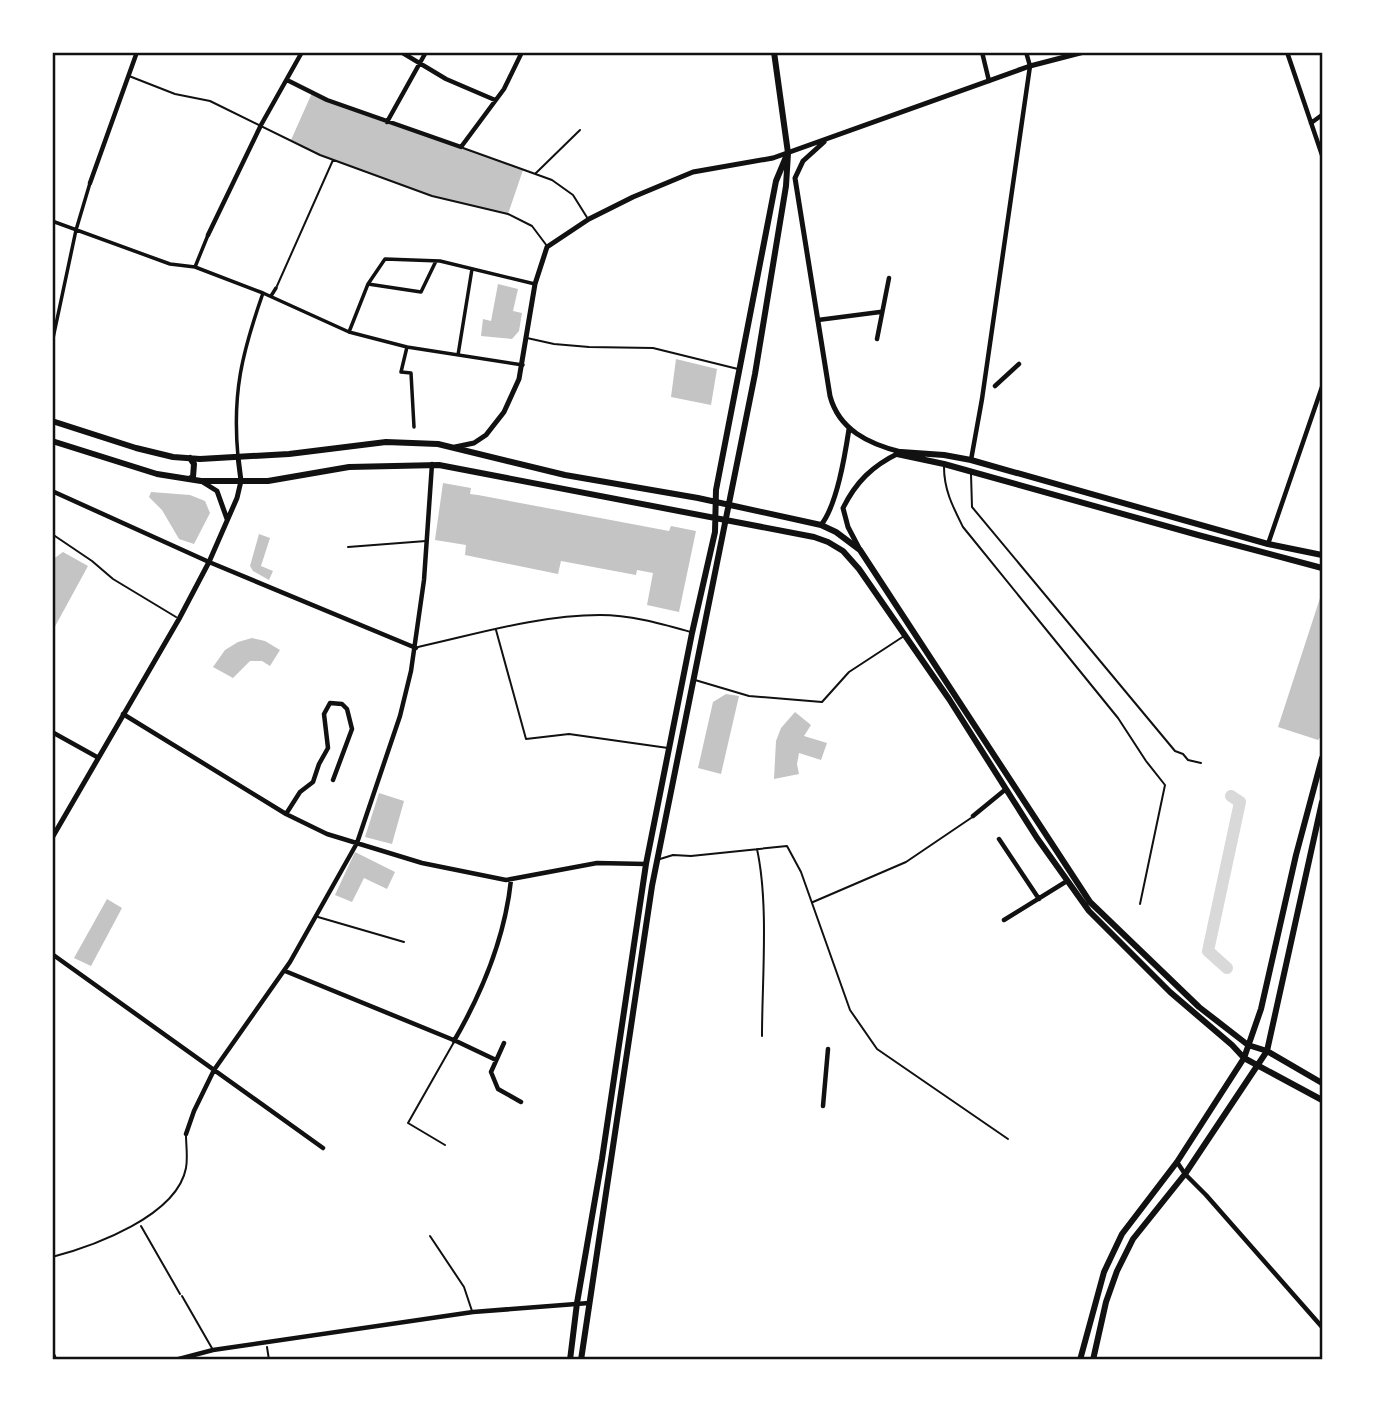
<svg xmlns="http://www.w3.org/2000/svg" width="1375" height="1412" viewBox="0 0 1375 1412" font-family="Rubik,sans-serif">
	<rect width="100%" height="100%" fill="#fff"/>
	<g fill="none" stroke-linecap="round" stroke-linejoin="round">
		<!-- river -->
		<path stroke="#d9d9d9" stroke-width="12" d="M1227 968 1208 951 1240 802 1231 796"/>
	</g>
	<!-- building -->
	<path fill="#c4c4c4" d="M312 93 523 170 508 214 432 196 320 155 291 140Z
		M498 284 518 289 513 311 522 313 519 331 512 339 481 336 483 319 491 321Z
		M676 359 717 369 711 405 671 397Z
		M443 483 471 488 470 494 478 495 669 531 671 526 696 531 679 612 647 605 653 573 637 570 636 575 561 561 558 574 465 555 466 545 435 540Z
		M151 492 190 495 205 501 210 513 194 544 179 539 162 510 149 497Z
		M259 534 270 538 261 566 273 571 269 580 253 571 250 566Z
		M63 552 88 566 52 632V560Z
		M1322 592V735L1318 740 1278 727Z
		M252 638 265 641 280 650 270 666 262 661H250L233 678 213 667 225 650 238 642Z
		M726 694 739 696 721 774 698 768 713 702Z
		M795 712 811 725 804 736 827 743 821 760 799 753 797 764 799 774 774 779 776 741 781 728Z
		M379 793 404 801 392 844 365 837Z
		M355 852 395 872 387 889 364 878 352 902 335 895Z
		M107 899 122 908 91 966 74 958Z"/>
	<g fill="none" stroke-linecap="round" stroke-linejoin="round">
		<!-- path -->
		<path stroke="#111" stroke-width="2" d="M141 1226 180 1294
			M267 1347 269 1360"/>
		<!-- service -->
		<path stroke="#111" stroke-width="2" d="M129 76 175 94 210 101 320 155 432 196 508 214 532 226 547 246
			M463 148 552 180 573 195 588 219
			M536 173 580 130
			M277 286 333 160
			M527 338 554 344 589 347 653 348 738 369
			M944 467C944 490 953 507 963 527L1118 718 1146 761 1165 785 1140 904
			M971 474 972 507 1175 751 1183 754 1188 760 1201 763
			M52 534 92 561 113 579 176 617
			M348 547 426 541
			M496 630 526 739 569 734 668 748
			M418 647C477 634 539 615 600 615 631 615 662 624 691 632
			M695 680 749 696 822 702 849 672 904 636
			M757 849C769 904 762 980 762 1036
			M660 859 673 855 691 856 787 846 801 872 850 1010 877 1049 1008 1139
			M813 902 906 862 971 818
			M318 917 404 942
			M445 1145 408 1123 454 1042
			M430 1236 464 1287 472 1311
			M52 1257C94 1246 177 1216 186 1168 188 1158 186 1145 186 1135
			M182 1296 213 1350"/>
		<!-- pedestrian -->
		<path stroke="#111" stroke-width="3.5" d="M52 221 170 264 195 267 263 293 349 332 407 347 523 365
			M195 267 208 235
			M368 284 421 292 436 261
			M271 296 276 288
			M349 332 368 284 385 259 440 261 535 284
			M52 343 76 230 90 183
			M407 347 401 372 411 373 414 427
			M458 355 472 269
			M238 457C232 393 242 353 263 293"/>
		<!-- minor -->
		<path stroke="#111" stroke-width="4.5" d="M401 52 446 79 495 100
			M982 52 989 81
			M1287 52 1322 155
			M287 80 327 100 461 147 504 89 522 52
			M387 122 426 52
			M1311 123 1322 115
			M90 183 137 52
			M208 235 261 125 302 52
			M818 320 880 312
			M877 339 889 278
			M995 386 1019 364
			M971 460 982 399 1030 66 1026 52
			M52 491 209 562 416 648
			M1268 544 1322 387
			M123 714 286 814 327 834 422 863 506 880 597 863 646 864
			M52 732 97 757
			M286 814 300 792 313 782 319 764 328 748 324 714 330 703 342 704 347 709 352 729 333 780
			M973 816 1006 789
			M999 839 1039 899
			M1004 920 1067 881
			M52 954 323 1148
			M285 971 456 1041 496 1060
			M454 1041C483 991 505 937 511 880
			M504 1043 491 1072 498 1089 521 1102
			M823 1106 828 1049
			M186 1134 194 1111 214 1070 290 962 357 843 400 716 411 671 424 580 432 464
			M1177 1162 1185 1174 1206 1195 1322 1327
			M175 1360 213 1350 473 1312 589 1303"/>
		<!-- tertiary -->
		<path stroke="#111" stroke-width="5" d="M824 142 803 161 795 178 830 396C839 430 869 444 901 452
			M455 447 474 443 486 435 504 412 519 379 535 284 547 247 589 219 633 197 693 172 773 158 1030 66 1084 52
			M201 481 217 491 227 519
			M821 525C837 505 845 455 849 429
			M859 548 848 527 843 508C856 482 872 466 899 453
			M52 838 179 619 209 562 237 498 241 481 238 457
			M52 1353 55 1360"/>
		<!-- secondary -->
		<path stroke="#111" stroke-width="6" d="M52 421 136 448 173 457 200 459 289 454 386 442 438 444 565 475 698 498 821 525 836 532 860 550 1090 902 1199 1007 1248 1045 1267 1051 1322 1083
			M52 441 157 474 201 481H268L349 467 439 465 814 537 828 542 843 551 859 569 949 699 1037 838 1089 911 1170 992 1232 1045 1244 1058 1322 1100
			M901 452 944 455 971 460 1268 544 1322 555
			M897 454 944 464 1198 535 1322 568
			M189 479 193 477 194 464 190 458
			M570 1360 577 1303 602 1159 646 864 692 633 715 532 716 490 776 181 786 157
			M581 1360 652 886 755 374 786 186 788 153 774 52
			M1080 1360 1104 1272 1122 1234 1177 1162 1244 1058 1261 1009 1296 855 1322 758
			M1093 1360 1106 1302 1117 1271 1133 1239 1185 1174 1267 1051 1322 802"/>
	</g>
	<!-- border -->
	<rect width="1375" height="1412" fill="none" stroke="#ffffff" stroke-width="108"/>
	<rect x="54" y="54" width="1267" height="1304" fill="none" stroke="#111" stroke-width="2.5"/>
</svg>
